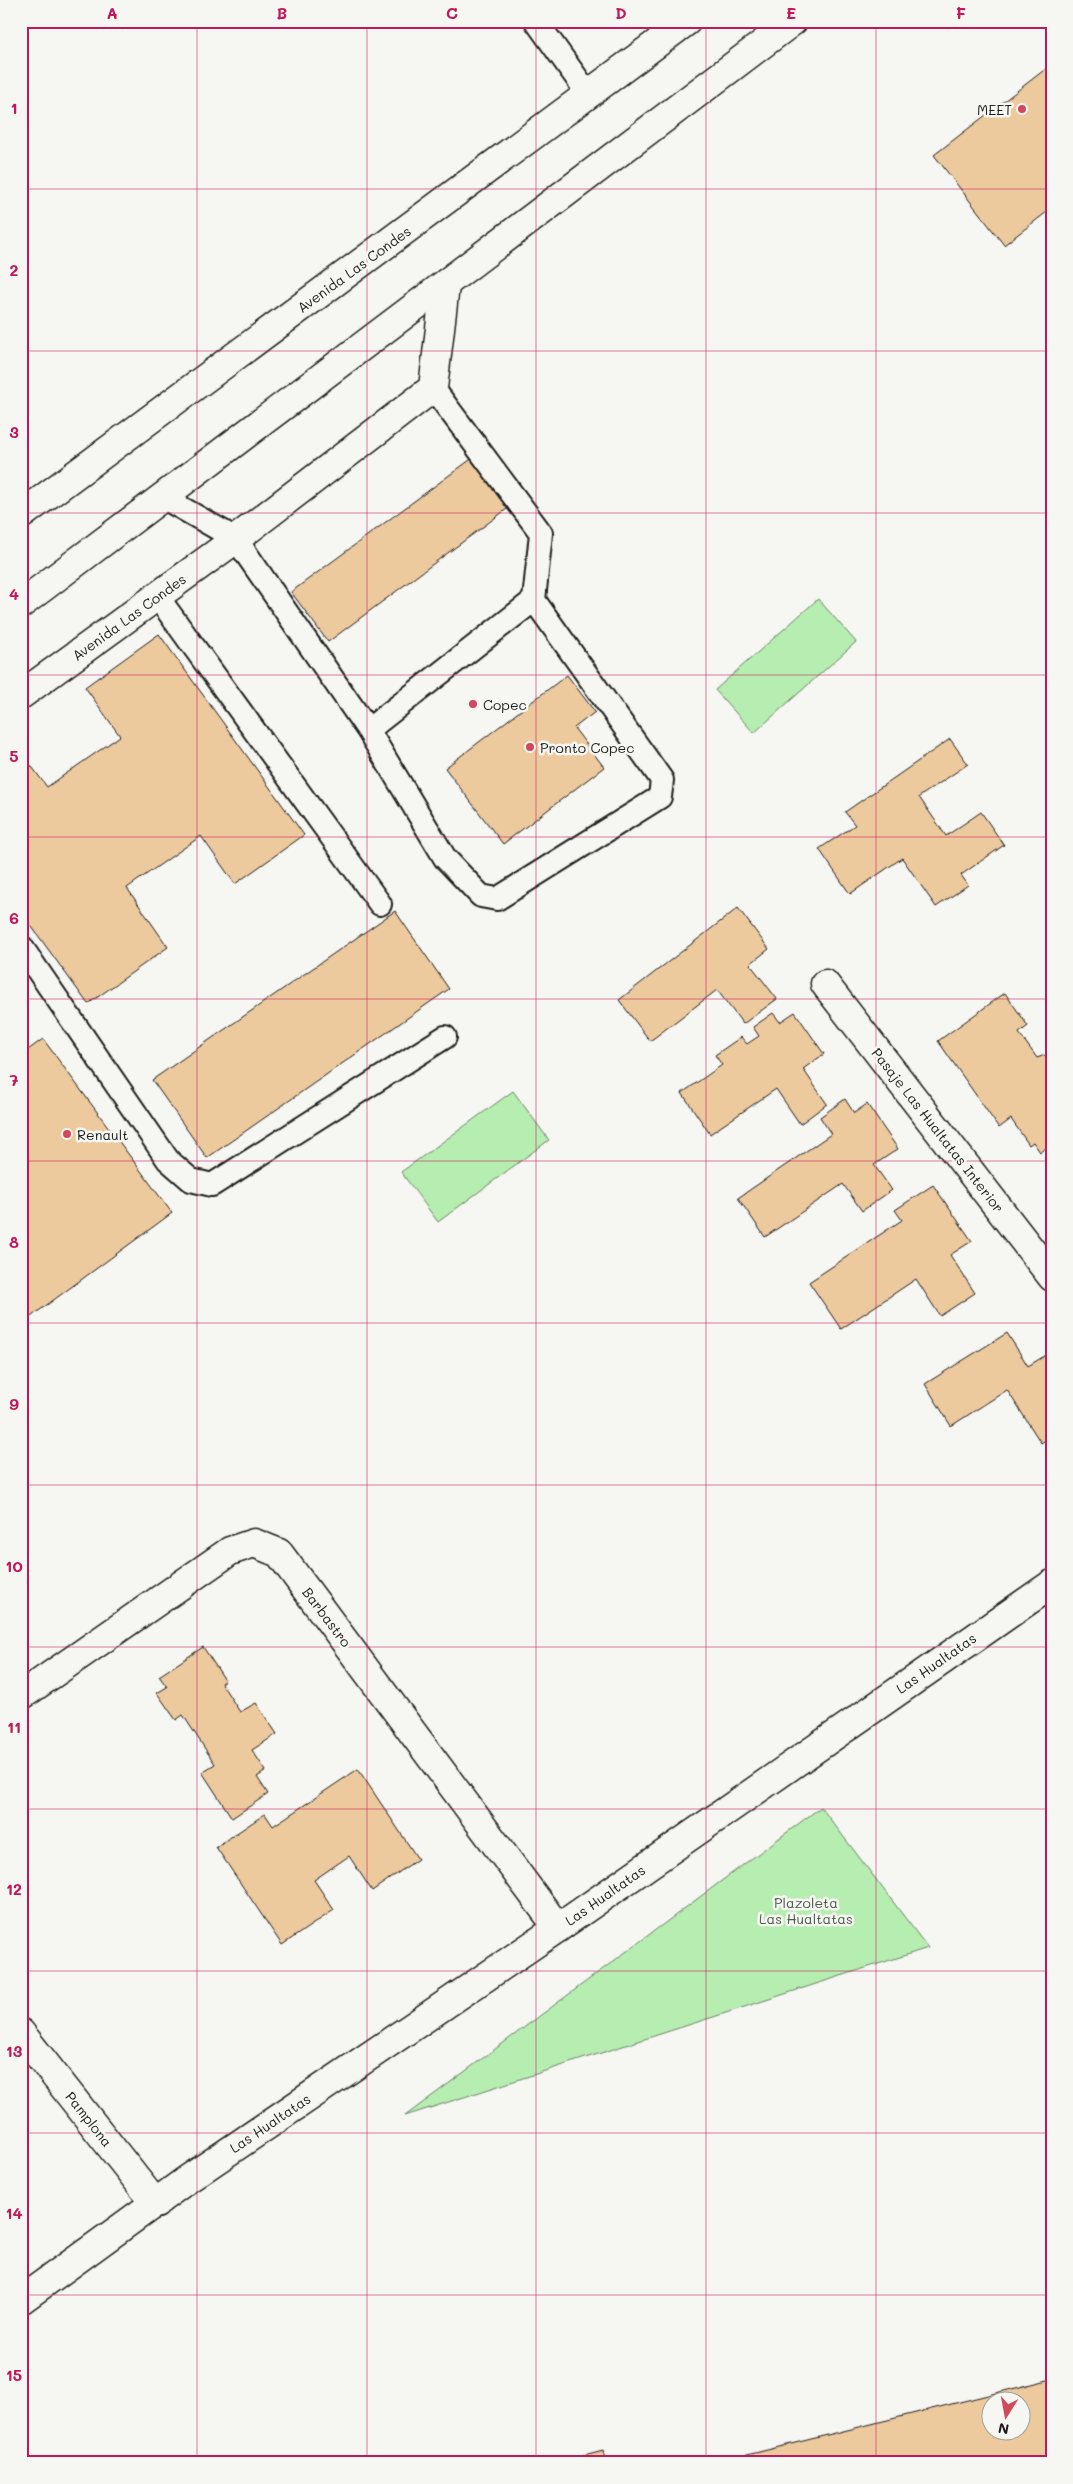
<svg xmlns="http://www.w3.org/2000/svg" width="1073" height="2484" viewBox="0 0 1073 2484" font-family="Mali,sans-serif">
	<rect width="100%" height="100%" fill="#f6f6f2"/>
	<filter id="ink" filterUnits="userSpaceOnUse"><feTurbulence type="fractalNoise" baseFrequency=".02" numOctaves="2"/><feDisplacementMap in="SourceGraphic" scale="10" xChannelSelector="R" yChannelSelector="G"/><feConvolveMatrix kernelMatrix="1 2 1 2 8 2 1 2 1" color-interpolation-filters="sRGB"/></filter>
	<g filter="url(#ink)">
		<!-- green -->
		<path fill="#b6edb0" stroke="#698466" d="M818 599 856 642 754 733 715 690Z
			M513 1091 549 1140 438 1222 401 1172Z
			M821 1807 928 1948 405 2116Z"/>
		<!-- building -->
		<path fill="#edc99e" stroke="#1c1c1c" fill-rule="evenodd" d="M1052 64V208L1004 245 934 155Z
			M478 454 515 503 328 642 291 592Z
			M159 634 304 835 235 884 201 836 127 888 168 947 88 1004 21 912V752L47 787 120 736 85 687Z
			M567 675 595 712 574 728 604 767 503 844 445 768Z
			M950 739 968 764 919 797 946 836 981 812 1004 845 961 875 968 885 936 907 902 858 850 894 819 849 855 825 845 812Z
			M738 908 769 949 750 964 777 999 743 1024 717 990 650 1041 619 1000Z
			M395 911 449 989 207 1158 152 1080Z
			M1005 993 1028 1026 1019 1033 1037 1058 1045 1055 1052 1065V1144L1040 1152 1033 1142 1029 1145 1011 1119 999 1128 938 1041Z
			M795 1012 824 1054 803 1069 827 1104 800 1124 776 1089 710 1134 682 1093 722 1065 715 1055 741 1037 747 1044 759 1036 753 1027 773 1013 780 1022Z
			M43 1039 172 1213 21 1324V1055Z
			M845 1099 854 1113 867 1104 898 1149 874 1165 892 1190 862 1211 843 1184 765 1237 738 1198 831 1134 820 1117Z
			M933 1185 972 1241 950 1255 975 1293 940 1316 916 1279 841 1329 809 1282 902 1220 895 1210Z
			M1007 1333 1028 1366 1051 1352 1052 1354V1436L1041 1443 1007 1390 951 1426 925 1384Z
			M203 1647 225 1680 221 1683 240 1712 256 1703 277 1734 252 1750 266 1771 257 1777 268 1794 232 1818 202 1772 215 1764 183 1715 176 1720 157 1693 167 1687 159 1676Z
			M358 1769 418 1859 372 1891 349 1856 314 1880 334 1910 282 1945 216 1847 265 1814 273 1826Z
			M1052 2379V2463H715ZM990 2402H1020V2432H990Z
			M603 2450 606 2463H554Z"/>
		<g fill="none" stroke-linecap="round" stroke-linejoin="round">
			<defs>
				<path id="service" d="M536 21 589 95
					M164 498 236 539 368 730 534 600 541 533 433 388
					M157 596 380 904
					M368 730 445 858 481 896 497 899 660 797 662 780 534 600
					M21 946 168 1160 191 1180 212 1185 445 1037"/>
				<path id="minor" d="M21 695 236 539 433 388 445 286
					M825 984 1052 1277
					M21 1696 230 1551 254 1543 279 1553 558 1928
					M21 2033 156 2204"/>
				<path id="tertiary" d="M21 2300 188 2179 558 1928 1052 1584"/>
				<path id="primary" d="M21 515 687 21
					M21 604 793 21"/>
			</defs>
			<!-- service casing -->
			<use href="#service" stroke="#1c1c1c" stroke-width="26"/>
			<!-- minor casing -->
			<use href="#minor" stroke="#1c1c1c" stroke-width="31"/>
			<!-- tertiary casing -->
			<use href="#tertiary" stroke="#1c1c1c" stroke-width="31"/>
			<!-- primary casing -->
			<use href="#primary" stroke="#1c1c1c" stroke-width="31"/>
			<!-- service -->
			<use href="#service" stroke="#f6f6f2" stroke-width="22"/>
			<!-- minor -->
			<use href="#minor" stroke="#f6f6f2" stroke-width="28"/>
			<!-- tertiary -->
			<use href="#tertiary" stroke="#f6f6f2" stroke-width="28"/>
			<!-- primary -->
			<use href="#primary" stroke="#f6f6f2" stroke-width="28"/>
		</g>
	</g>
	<!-- grid -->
	<path fill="none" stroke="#c2185b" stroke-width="1" stroke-opacity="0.55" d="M197 21V2463M367 21V2463M536 21V2463M706 21V2463M876 21V2463M21 189H1052M21 351H1052M21 513H1052M21 675H1052M21 837H1052M21 999H1052M21 1161H1052M21 1323H1052M21 1485H1052M21 1647H1052M21 1809H1052M21 1971H1052M21 2133H1052M21 2295H1052"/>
	<!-- markers -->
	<g fill="#d1495b" stroke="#f6f6f2" stroke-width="2">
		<circle cx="1022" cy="109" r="5"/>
		<circle cx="473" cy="704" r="5"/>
		<circle cx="530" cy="747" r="5"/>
		<circle cx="67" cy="1134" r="5"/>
	</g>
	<g text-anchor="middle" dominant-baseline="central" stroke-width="5" stroke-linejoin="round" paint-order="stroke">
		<!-- poi labels -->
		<g font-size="14" fill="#1c1c1c" stroke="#f6f6f2" text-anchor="start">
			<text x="1012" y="109" text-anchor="end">MEET</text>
			<text x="483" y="704">Copec</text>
			<text x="540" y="747">Pronto Copec</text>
			<text x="77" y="1134">Renault</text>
		</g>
		<!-- street labels -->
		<g font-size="14" fill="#1c1c1c" stroke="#f6f6f2">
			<text transform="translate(354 269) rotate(-36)">Avenida Las Condes</text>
			<text transform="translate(129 617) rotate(-36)">Avenida Las Condes</text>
			<text transform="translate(938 1130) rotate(52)">Pasaje Las Hualtatas Interior</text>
			<text transform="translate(327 1617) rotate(53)">Barbastro</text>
			<text transform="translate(936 1663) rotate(-35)">Las Hualtatas</text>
			<text transform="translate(605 1895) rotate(-35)">Las Hualtatas</text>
			<text transform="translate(89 2119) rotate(52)">Pamplona</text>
			<text transform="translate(270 2123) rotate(-34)">Las Hualtatas</text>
		</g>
		<!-- park labels -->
		<g font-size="14" fill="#4a5b48" stroke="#f6f6f2">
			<text x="806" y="1902">Plazoleta<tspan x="806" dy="16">Las Hualtatas</tspan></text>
		</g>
	</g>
	<!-- margin -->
	<rect width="1073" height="2484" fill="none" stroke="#f6f6f2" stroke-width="55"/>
	<!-- north arrow -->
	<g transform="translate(1006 2416) rotate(191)"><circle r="24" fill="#f6f6f2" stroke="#9f9f9c"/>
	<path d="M0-4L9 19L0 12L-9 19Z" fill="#d1495b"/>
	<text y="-8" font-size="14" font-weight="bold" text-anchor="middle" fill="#1c1c1c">N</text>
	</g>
	<rect x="28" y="28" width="1018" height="2428" fill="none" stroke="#c2185b" stroke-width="2"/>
	<g font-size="16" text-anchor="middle" font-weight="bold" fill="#c2185b">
		<text x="112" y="19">A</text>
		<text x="282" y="19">B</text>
		<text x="452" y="19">C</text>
		<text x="621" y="19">D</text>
		<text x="791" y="19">E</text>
		<text x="961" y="19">F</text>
		<text x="14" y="114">1</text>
		<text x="14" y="276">2</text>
		<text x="14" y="438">3</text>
		<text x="14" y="600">4</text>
		<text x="14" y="762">5</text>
		<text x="14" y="924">6</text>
		<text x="14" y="1086">7</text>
		<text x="14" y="1248">8</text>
		<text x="14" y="1410">9</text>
		<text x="14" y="1572">10</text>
		<text x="14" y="1733">11</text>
		<text x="14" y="1895">12</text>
		<text x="14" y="2057">13</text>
		<text x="14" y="2219">14</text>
		<text x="14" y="2381">15</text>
	</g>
</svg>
